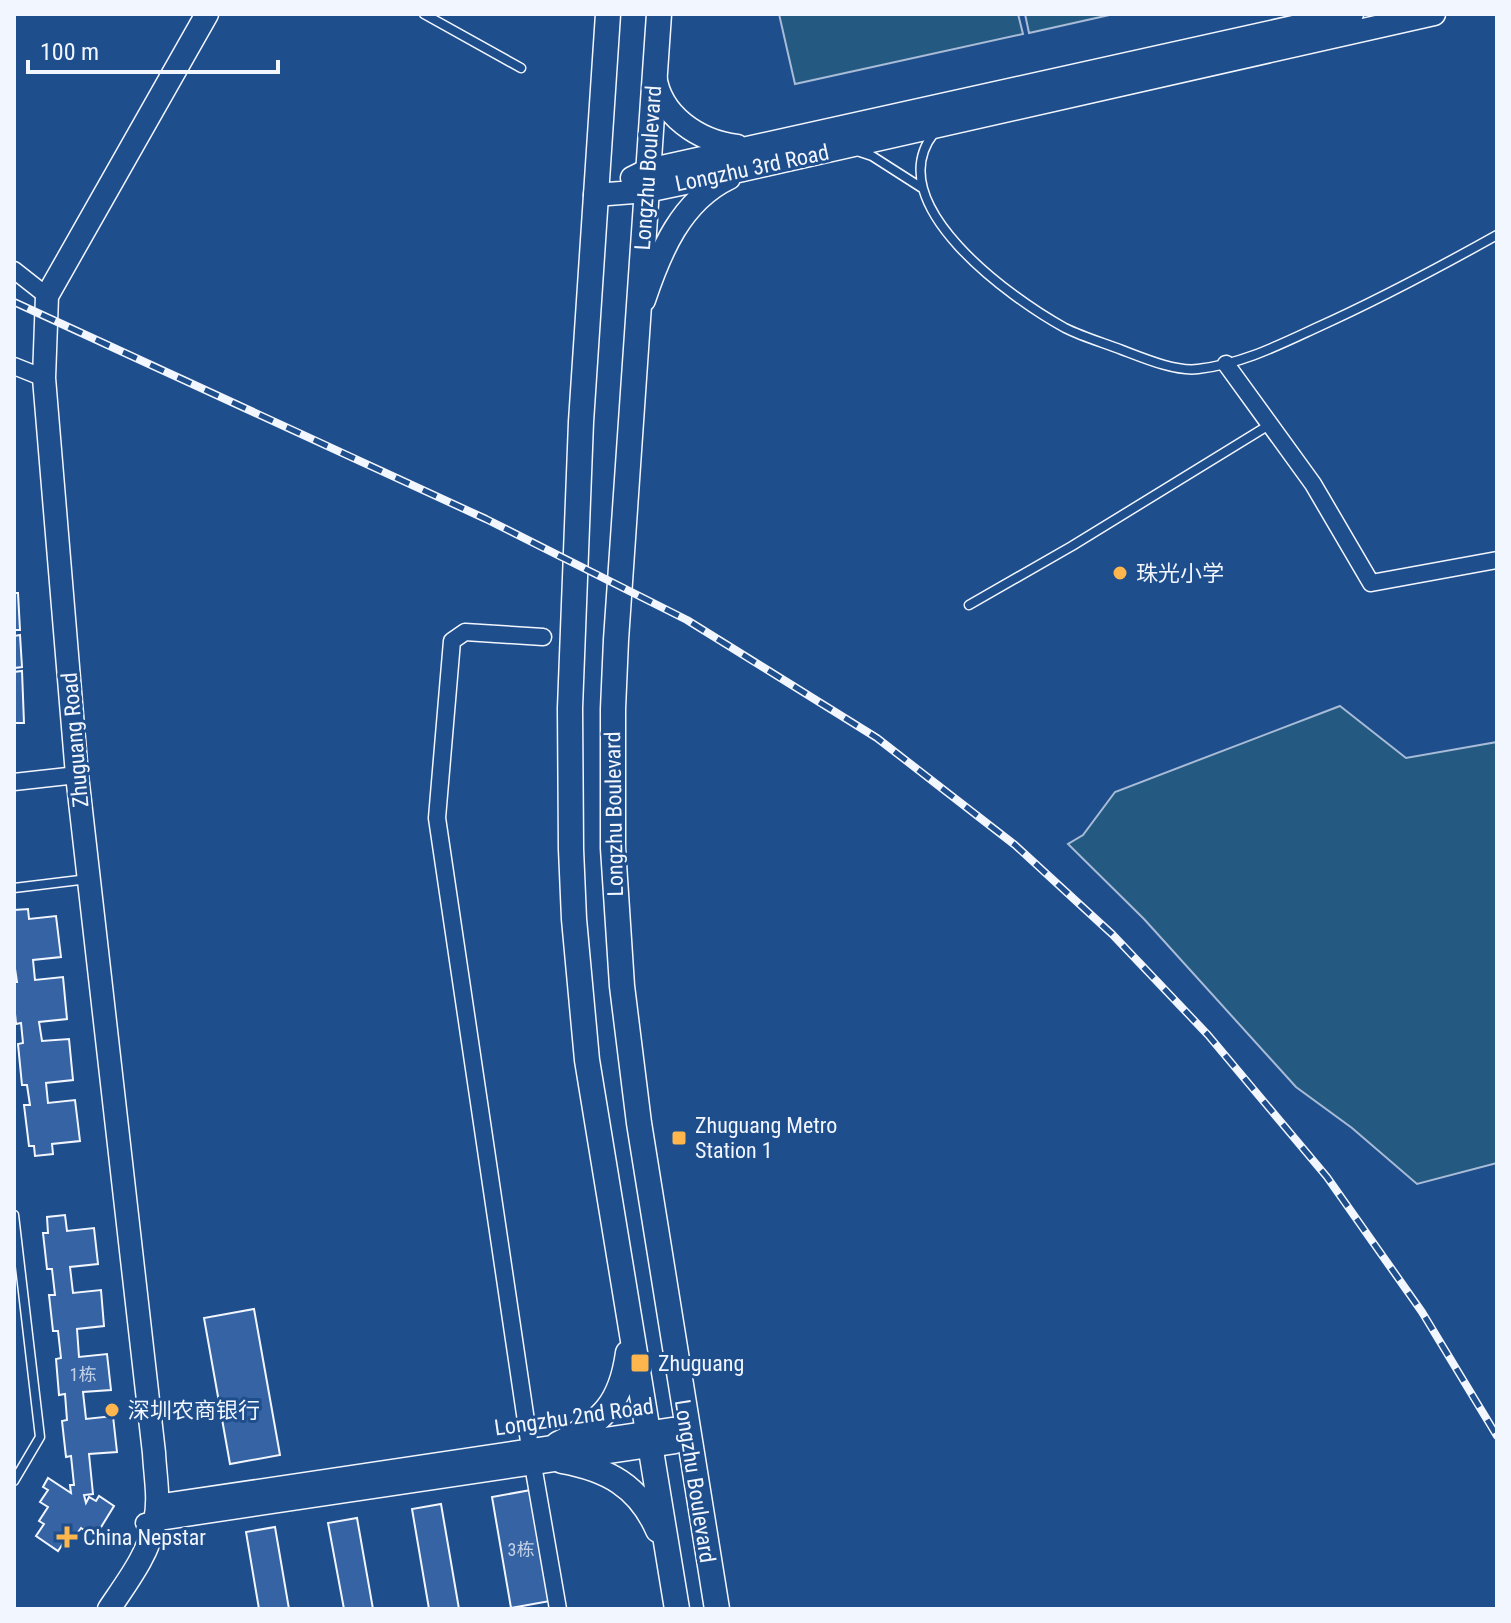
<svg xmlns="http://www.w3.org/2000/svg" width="1511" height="1623" viewBox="0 0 1511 1623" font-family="'Roboto Condensed','Noto Sans SC',sans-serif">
	<rect width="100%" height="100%" fill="#1f4e8c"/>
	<!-- green -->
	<path fill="#245a82" stroke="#a8bbd7" stroke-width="2" d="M779 14H1018L1023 34 795 84Z
		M1025 14H1114L1029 33Z
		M1340 706 1406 758 1497 742V1163L1417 1184 1352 1128 1296 1087 1144 919 1068 844 1083 835 1115 792Z"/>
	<!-- building -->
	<path fill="#3563a3" stroke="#f2f6ff" stroke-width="2" d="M14 593H18L20 630H14Z
		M20 635 22 667 14 668V636Z
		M22 671 24 723H14V672Z
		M28 909 29 919 56 916 61 957 33 960 35 980 63 977 67 1019 39 1022 42 1041 69 1039 73 1080 46 1083 48 1103 75 1100 80 1141 52 1144 53 1154 35 1156 34 1146H29L24 1105H30L27 1085H22L18 1044 23 1043 21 1023 16 1024 14 1003V982H17L14 962V910Z
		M65 1215 67 1231 94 1228 98 1264 70 1267 73 1293 101 1290 104 1326 77 1329 79 1357 107 1354 111 1390 83 1392 86 1419 113 1416 117 1452 89 1454 93 1494 84 1495 86 1503 89 1497 96 1501 99 1496 114 1506 95 1537 81 1528 71 1542 66 1539 58 1551 36 1536 44 1524 39 1521 48 1507 40 1502 48 1490 43 1487 48 1478 71 1493 70 1485H74L71 1456 66 1457 62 1421 67 1420 65 1394 59 1395 56 1359 61 1358 58 1331H53L49 1295H55L52 1269H47L43 1233H48L47 1217Z
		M254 1309 280 1455 230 1464 204 1318Z
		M531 1490 550 1601 511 1608 492 1497Z
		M441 1504 459 1609H429L412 1509Z
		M357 1518 373 1609H344L328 1523Z
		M275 1527 289 1609H259L246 1532Z"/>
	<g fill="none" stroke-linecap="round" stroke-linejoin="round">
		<defs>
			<path id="service" d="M424 14 521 68
				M934 133C878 204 1012 299 1065 328 1083 337 1104 343 1122 350 1143 358 1176 372 1198 369 1242 364 1279 345 1318 327 1380 299 1438 268 1497 235
				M857 151 872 156 922 188
				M969 605 1072 546 1269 425
				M14 888 88 879
				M14 1215 40 1437 14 1481"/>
			<path id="minor" d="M14 270 47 296
				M1226 364 1313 484 1371 583 1497 560
				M14 366 44 378
				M14 782 77 775
				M530 1448 437 818 452 641 465 632 543 637
				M533 1465 558 1609"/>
			<path id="tertiary" d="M145 1523 675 1444 687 1433 673 1427 157 1504"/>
			<path id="secondary" d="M655 75C660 116 699 141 737 146
				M632 178 648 170 1352 14
				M595 195 647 191 690 182 1434 14
				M644 300C660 252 681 201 729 178
				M109 1609C127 1582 149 1554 155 1521 160 1499 155 1475 154 1453L77 775 44 378 47 296 207 14"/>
			<path id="primary" d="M608 14 581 422 570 708 571 849 574 919 587 1060 677 1609
				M659 14 616 640 613 709V848L622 986 639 1123 717 1609
				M558 1444C603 1422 621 1403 628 1353
				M562 1461C607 1469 639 1486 658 1530"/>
		</defs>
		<!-- service casing -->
		<use href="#service" stroke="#f2f6ff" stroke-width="11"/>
		<!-- minor casing -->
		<use href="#minor" stroke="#f2f6ff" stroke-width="19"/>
		<!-- tertiary casing -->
		<use href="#tertiary" stroke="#f2f6ff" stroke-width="21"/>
		<!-- secondary casing -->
		<use href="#secondary" stroke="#f2f6ff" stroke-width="25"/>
		<!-- primary casing -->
		<use href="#primary" stroke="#f2f6ff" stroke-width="27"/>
		<!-- service -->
		<use href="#service" stroke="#1f4e8c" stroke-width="8"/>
		<!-- minor -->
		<use href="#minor" stroke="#1f4e8c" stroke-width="16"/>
		<!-- tertiary -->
		<use href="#tertiary" stroke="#1f4e8c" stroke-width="18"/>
		<!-- secondary -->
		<use href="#secondary" stroke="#1f4e8c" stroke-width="22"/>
		<!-- primary -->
		<use href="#primary" stroke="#1f4e8c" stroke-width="24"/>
		<defs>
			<path id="rail" d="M14 302 486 519 687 620 877 738 1015 845 1112 934 1208 1035 1327 1177 1422 1312 1497 1436"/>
		</defs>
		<!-- rail casing -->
		<use href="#rail" stroke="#f2f6ff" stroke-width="8"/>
		<!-- rail -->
		<use href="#rail" stroke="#1f4e8c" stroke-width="5" stroke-dasharray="15" stroke-linecap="butt"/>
	</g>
	<!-- markers -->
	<g fill="#ffb74d" stroke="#1f4e8c" stroke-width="3">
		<circle cx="1120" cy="573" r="8"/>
		<rect x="671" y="1130" width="16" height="16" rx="4"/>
		<rect x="630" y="1353" width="20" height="20" rx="4"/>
		<circle cx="112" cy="1410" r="8"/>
		<path d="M63 1525h8v8h8v8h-8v8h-8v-8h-8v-8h8z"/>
	</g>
	<g text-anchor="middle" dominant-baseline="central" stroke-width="6" stroke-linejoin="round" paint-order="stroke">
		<!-- number labels -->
		<g font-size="18" fill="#c3d1e8">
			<text x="83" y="1374">1栋</text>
			<text x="521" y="1549">3栋</text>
		</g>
		<!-- street labels -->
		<g font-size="22" fill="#f2f6ff" stroke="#1f4e8c">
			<text transform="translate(648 168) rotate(-86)">Longzhu Boulevard</text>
			<text transform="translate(752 168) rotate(-12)">Longzhu 3rd Road</text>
			<text transform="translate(75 740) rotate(-95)">Zhuguang Road</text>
			<text transform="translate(614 814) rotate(-91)">Longzhu Boulevard</text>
			<text transform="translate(574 1417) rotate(-8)">Longzhu 2nd Road</text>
			<text transform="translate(695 1481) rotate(81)">Longzhu Boulevard</text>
		</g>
		<!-- poi labels -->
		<g font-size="22" fill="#f2f6ff" stroke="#1f4e8c" text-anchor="start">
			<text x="1136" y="573">珠光小学</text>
			<text x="695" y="1125">Zhuguang Metro<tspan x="695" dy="25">Station 1</tspan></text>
			<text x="658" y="1363">Zhuguang</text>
			<text x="128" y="1410">深圳农商银行</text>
			<text x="83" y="1537">China Nepstar</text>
		</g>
	</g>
	<!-- border -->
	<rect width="1511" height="1623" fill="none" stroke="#f2f6ff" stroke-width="32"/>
	<!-- scale -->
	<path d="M28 60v12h250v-12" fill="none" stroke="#f2f6ff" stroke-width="4"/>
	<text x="40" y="60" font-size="24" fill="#f2f6ff" stroke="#1f4e8c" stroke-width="6" paint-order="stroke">100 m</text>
</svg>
